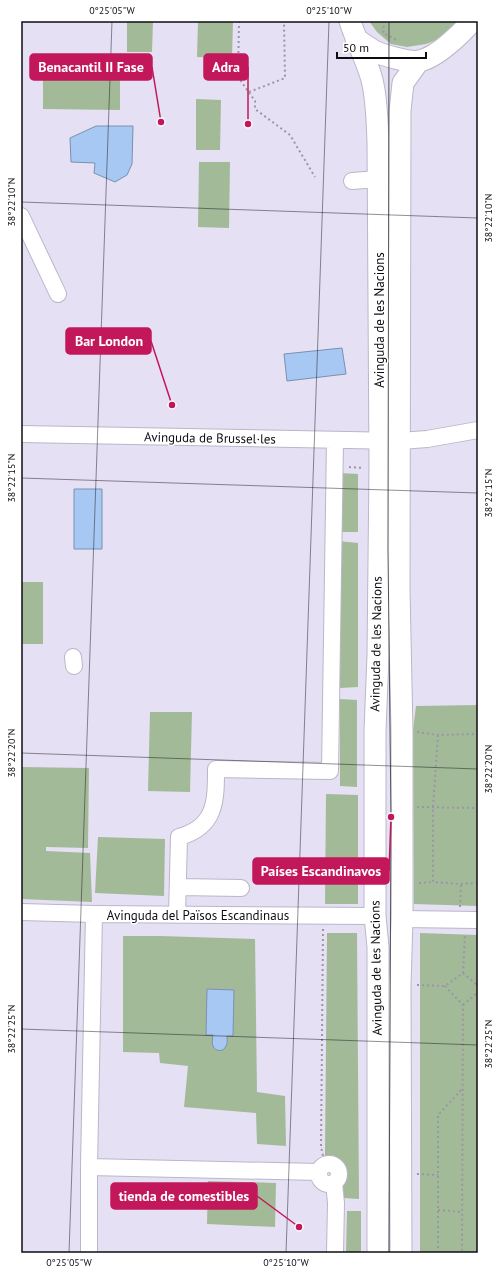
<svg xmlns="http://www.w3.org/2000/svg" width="499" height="1274" viewBox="0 0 499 1274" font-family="'PT Sans',sans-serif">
	<rect width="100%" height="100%" fill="#e5e0f3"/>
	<!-- green -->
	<path fill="#a3ba98" d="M127 21H153L152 52H127Z
		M198 21H233L232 58 197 57Z
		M369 21H464L446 36 426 44 407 47 391 44 377 32Z
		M43 66H120V110L43 109Z
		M196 99 221 100 220 150H196Z
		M199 162H230L229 228 198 227Z
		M339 473 358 474V532H338Z
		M338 541 358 543V687L340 688Z
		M21 582H43V644H21Z
		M340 699 357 700V787L340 786Z
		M478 705V906L414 904 413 730 416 706Z
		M150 712H192L190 792 148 791Z
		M21 767 89 768 88 848 46 847V851L90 853 92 902 21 899Z
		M326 794 358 795V904H325Z
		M98 837 165 839 164 896 95 893Z
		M327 933H357L359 1199 343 1198 342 1185 346 1171 338 1158 325 1156Z
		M420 933 478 935V1253H420Z
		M123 936H160L255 939 257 1092 285 1096 286 1146 257 1144 256 1113 184 1107 188 1066 160 1063 159 1053 123 1052Z
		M208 1181 276 1183 275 1227 207 1224Z
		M347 1211H361V1253H346Z"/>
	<!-- water -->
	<path fill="#a8c8f4" stroke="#7a90b0" d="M96 126H133L132 164 127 175 115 182 94 173 95 163 71 162 70 138Z
		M342 348 346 374 287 381 284 354Z
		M74 489H102V549H74Z
		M207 989 234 990 233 1036H227C227 1039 228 1043 226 1046 224 1052 215 1052 213 1046 212 1043 212 1039 213 1035H206Z"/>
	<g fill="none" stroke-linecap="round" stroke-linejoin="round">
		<defs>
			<path id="minor" d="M352 181 378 179
				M21 216 58 294
				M21 434 400 441 427 439 478 430
				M73 657 74 666
				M178 887 241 888
				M21 912 94 914 375 916
				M177 915 179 837C216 827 216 801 216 769L330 771 335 440
				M402 919 478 920
				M319 1174a10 10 0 1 1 20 0a10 10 0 1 1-20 0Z
				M89 1167 319 1172
				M334 1183 336 1203 335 1253
				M89 1253V1167L94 914"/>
			<path id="major" d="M350 21C356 41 367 60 372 80 377 100 377 121 378 142L380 466 378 655 375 731V916L378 947V1253
				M356 39C362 43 368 47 374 51 382 55 410 63 419 61 436 58 461 34 472 21
				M401 1253 400 986 402 919V731L399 589 400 111 403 83 418 62"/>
		</defs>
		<!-- minor casing -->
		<use href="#minor" stroke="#bbb6c8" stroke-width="18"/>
		<!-- major casing -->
		<use href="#major" stroke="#bbb6c8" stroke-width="23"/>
		<!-- path -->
		<path stroke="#9a96a5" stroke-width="2" stroke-dasharray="2 3" stroke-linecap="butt" d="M239 21 238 77 255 101V109L290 135 315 177
			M382 21 384 28 383 33 395 39V41
			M249 92 285 78 284 21
			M349 467 364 468
			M417 732 438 735 478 734
			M438 735 433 807V882L461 884 478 883
			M417 807 478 808
			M419 883 433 882
			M460 907 461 884
			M323 929 321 1147 324 1160
			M463 973 478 986
			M417 985 445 986 463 973 465 935
			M445 986 463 1005 462 1253
			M463 1005 478 992
			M417 1174 438 1175
			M438 1210 462 1212
			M438 1253V1115L463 1088"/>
		<!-- minor -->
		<use href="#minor" stroke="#fff" stroke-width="16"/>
		<!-- major -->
		<use href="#major" stroke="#fff" stroke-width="21"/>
		<!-- tram -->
		<path stroke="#53505a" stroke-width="1" d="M389 21 388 549 391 817 389 1253"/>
	</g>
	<!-- ticks -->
	<path fill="none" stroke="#0e0c12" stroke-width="1" stroke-opacity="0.45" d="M21 202 478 218M21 478 478 493M21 753 478 769M21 1029 478 1045M69 1253 112 21M286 1253 329 21"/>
	<g text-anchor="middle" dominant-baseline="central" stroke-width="3" stroke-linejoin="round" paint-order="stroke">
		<!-- street labels -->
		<g font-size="13" fill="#0e0c12" stroke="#fff">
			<text transform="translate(379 320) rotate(-90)">Avinguda de les Nacions</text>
			<text transform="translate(210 438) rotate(1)">Avinguda de Brussel·les</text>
			<text transform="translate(376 644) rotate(-89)">Avinguda de les Nacions</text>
			<text x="198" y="915">Avinguda del Països Escandinaus</text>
			<text transform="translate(376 968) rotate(-91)">Avinguda de les Nacions</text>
		</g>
	</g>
	<!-- callouts -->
	<path fill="none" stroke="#c2185b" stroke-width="1.5" d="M248 124L248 67M161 122L152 67M172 405L151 341M391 817L389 871M299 1227L257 1196"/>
	<g fill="#c2185b" stroke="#fff" stroke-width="1.5">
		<circle cx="248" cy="124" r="4"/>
		<circle cx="161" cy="122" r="4"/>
		<circle cx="172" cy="405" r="4"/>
		<circle cx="391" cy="817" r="4"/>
		<circle cx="299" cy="1227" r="4"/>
	</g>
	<g fill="#c2185b" stroke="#c2185b" stroke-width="1.5">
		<rect x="204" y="54" width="44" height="26" rx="4"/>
		<rect x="30" y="54" width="122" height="26" rx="4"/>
		<rect x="66" y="328" width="85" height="26" rx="4"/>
		<rect x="253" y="858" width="136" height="26" rx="4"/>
		<rect x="111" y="1183" width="146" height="26" rx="4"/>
	</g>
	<g font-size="14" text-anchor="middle" font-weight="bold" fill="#fff">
		<text x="226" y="72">Adra</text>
		<text x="91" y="72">Benacantil II Fase</text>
		<text x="109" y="346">Bar London</text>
		<text x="321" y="876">Países Escandinavos</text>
		<text x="184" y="1201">tienda de comestibles</text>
	</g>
	<!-- border -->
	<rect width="499" height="1274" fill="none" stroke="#ffffff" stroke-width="44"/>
	<!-- scale -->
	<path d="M337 52v6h89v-6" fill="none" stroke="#0e0c12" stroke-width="2"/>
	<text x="343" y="52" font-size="12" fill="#0e0c12" stroke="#ffffff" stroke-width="3" paint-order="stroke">50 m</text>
	<rect x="22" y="22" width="455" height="1230" fill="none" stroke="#0e0c12" stroke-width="1.5"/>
	<g font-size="10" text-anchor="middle" fill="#0e0c12">
		<text x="112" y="14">0°25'05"W</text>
		<text x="329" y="14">0°25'10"W</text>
		<text transform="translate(11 202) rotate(-90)" y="4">38°22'10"N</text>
		<text transform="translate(488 218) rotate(-90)" y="4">38°22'10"N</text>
		<text transform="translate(11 478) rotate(-90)" y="4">38°22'15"N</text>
		<text transform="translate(488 493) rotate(-90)" y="4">38°22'15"N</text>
		<text transform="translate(11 753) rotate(-90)" y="4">38°22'20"N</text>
		<text transform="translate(488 769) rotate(-90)" y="4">38°22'20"N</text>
		<text transform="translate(11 1029) rotate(-90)" y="4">38°22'25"N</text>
		<text transform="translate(488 1044) rotate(-90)" y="4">38°22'25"N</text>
		<text x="69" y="1266">0°25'05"W</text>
		<text x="286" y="1266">0°25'10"W</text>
	</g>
</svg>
